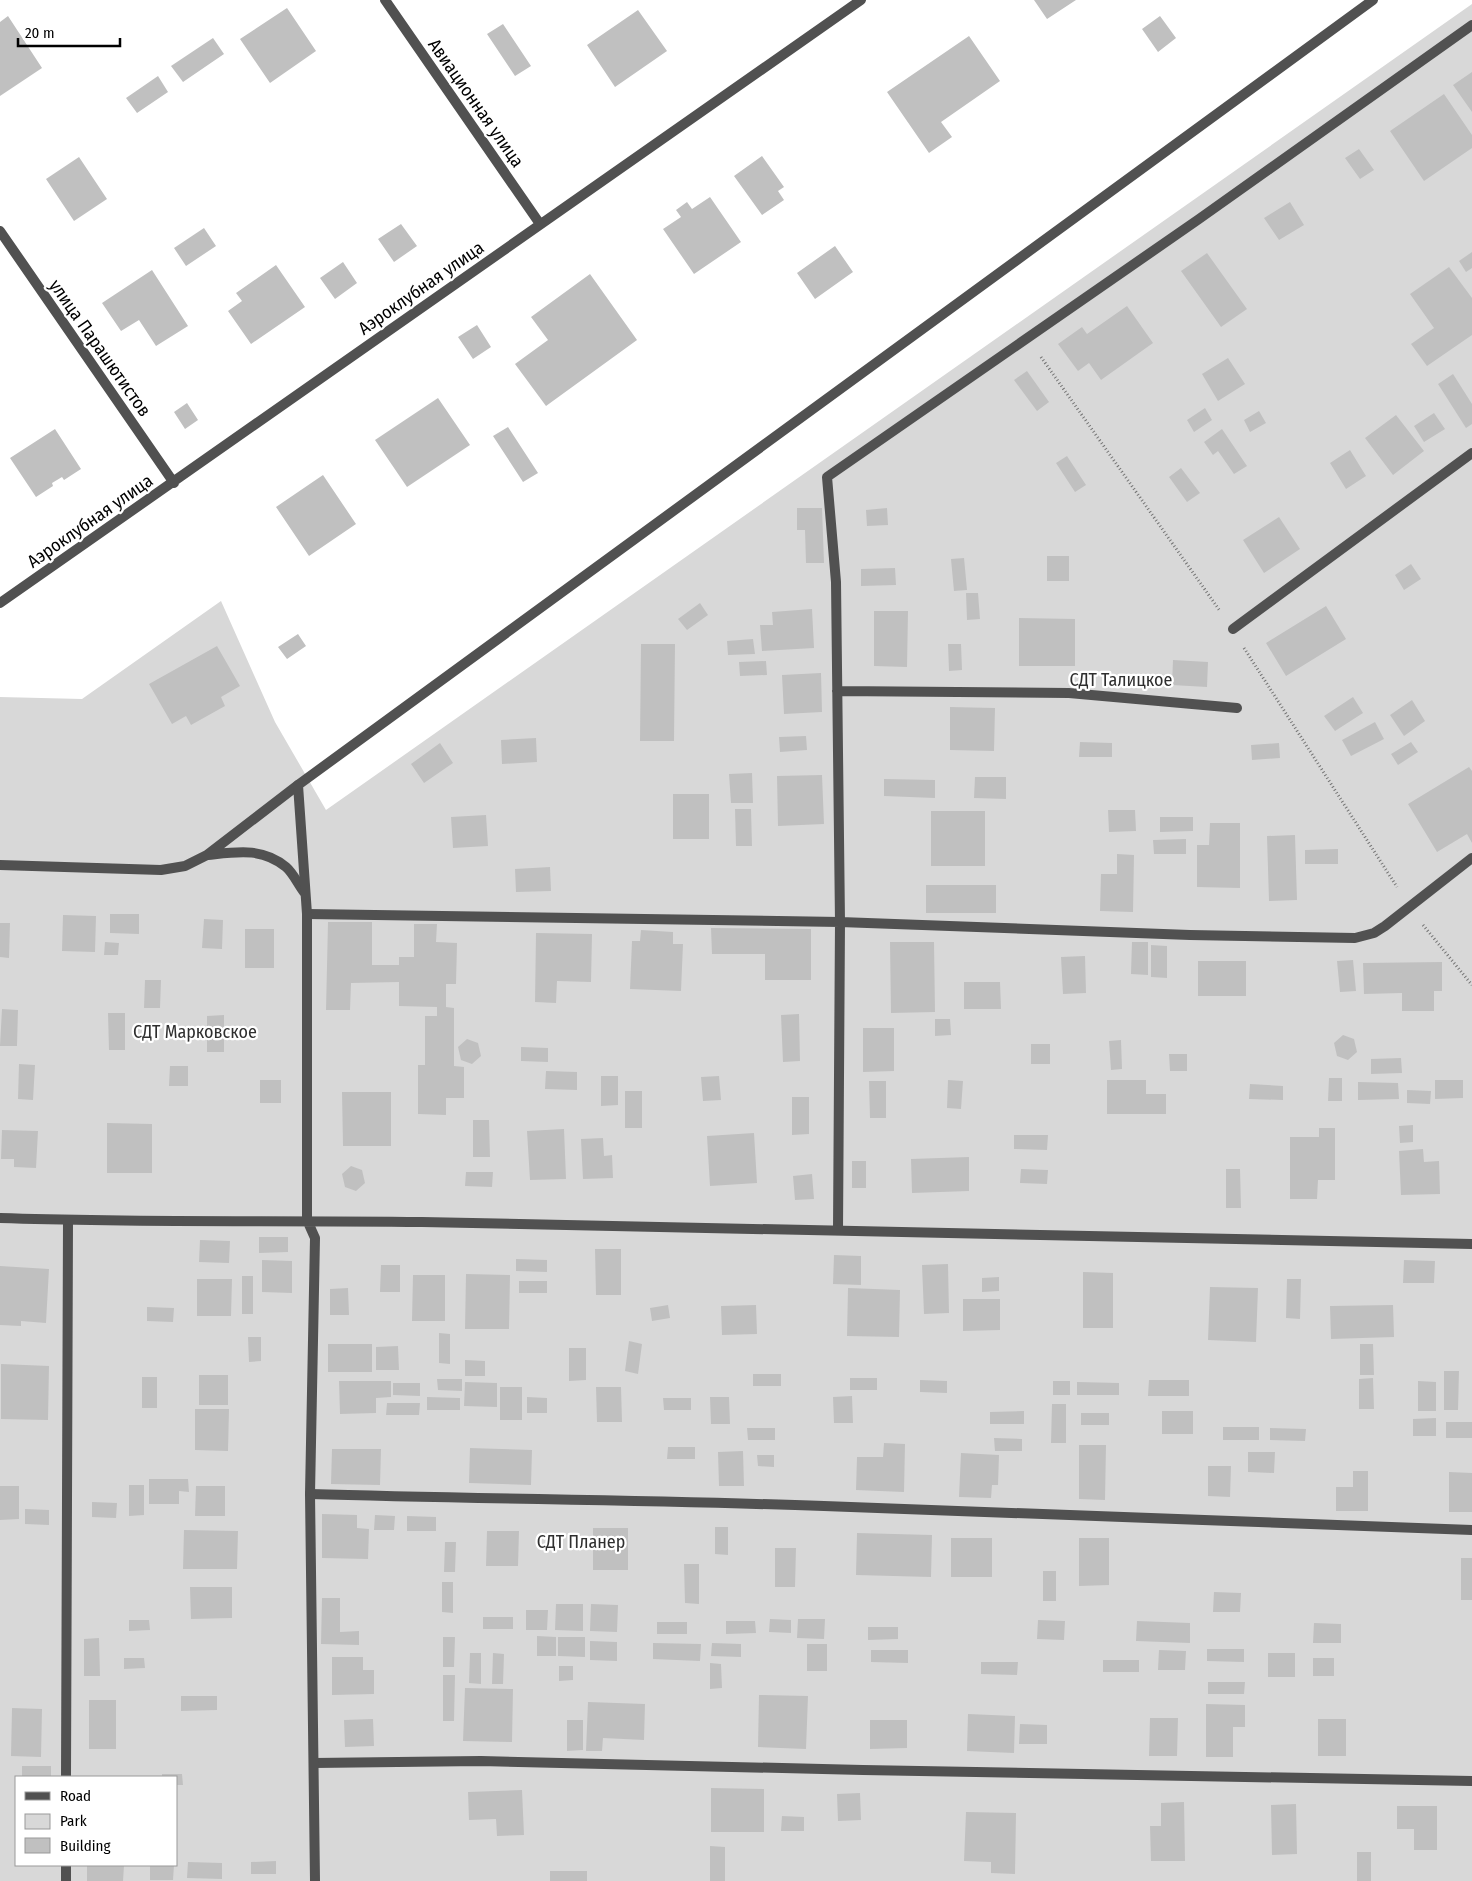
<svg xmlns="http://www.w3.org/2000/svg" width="1472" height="1881" viewBox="0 0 1472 1881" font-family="'Fira Sans Condensed',sans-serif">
	<rect width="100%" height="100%" fill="#fff"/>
	<!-- green -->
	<path fill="#d8d8d8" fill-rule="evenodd" d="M1472 4V1881H0V697L82 699 221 601 275 722 326 810ZM16 1777H176V1865H16Z"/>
	<!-- building -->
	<path fill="#c0c0c0" d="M1034 0H1076L1047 19Z
		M287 8 316 51 270 83 240 39Z
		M638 10 667 51 615 87 587 45Z
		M8 16 42 68 0 96V22Z
		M1160 16 1176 38 1158 52 1142 29Z
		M503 24 531 66 515 76 487 34Z
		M969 36 1000 81 941 122 952 137 929 153 887 92Z
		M213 38 224 54 183 82 171 66Z
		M1472 72V112L1453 85Z
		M158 76 168 92 137 113 126 98Z
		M1444 94 1472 135V148L1424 181 1390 131Z
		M1359 149 1374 170 1360 179 1345 158Z
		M762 156 784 187 778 191 784 200 762 215 734 176Z
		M79 157 107 199 74 221 46 179Z
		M710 197 741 242 694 274 663 229 681 217 676 210 687 202 692 209Z
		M1290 202 1304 225 1279 240 1264 218Z
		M401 224 417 246 394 262 378 239Z
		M204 228 216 246 186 266 174 248Z
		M835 246 853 272 815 299 797 273Z
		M1472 252V268L1466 272 1459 261Z
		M1207 253 1247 309 1221 327 1181 271Z
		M343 262 357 283 335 299 320 278Z
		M276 265 305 307 251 344 228 311 242 301 236 293Z
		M1449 267 1472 298V335L1427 366 1411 344 1434 328 1410 294Z
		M152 270 188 326 156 346 139 320 121 331 102 303Z
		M590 274 637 340 546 406 515 364 548 340 531 317Z
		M1127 306 1153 343 1101 380 1089 363 1078 371 1058 344 1082 327 1087 334Z
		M477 325 491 347 473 359 458 337Z
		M1228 358 1245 384 1218 401 1202 374Z
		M1027 371 1049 402 1037 411 1014 380Z
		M1453 374 1472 404V424L1466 428 1438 384Z
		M438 398 470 445 407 487 375 440Z
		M187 403 198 420 185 429 174 412Z
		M1205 408 1212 420 1194 432 1187 420Z
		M1259 411 1266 423 1250 432 1244 420Z
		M1434 413 1445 429 1424 442 1414 426Z
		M1396 415 1424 451 1393 475 1365 438Z
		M508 427 538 473 523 482 493 436Z
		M55 429 81 469 64 480 62 477 52 483 53 486 36 497 10 458Z
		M1222 429 1247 466 1234 474 1218 451 1213 455 1204 442Z
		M1350 450 1366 476 1346 489 1330 463Z
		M1067 456 1086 485 1075 492 1056 463Z
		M1181 468 1200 493 1187 502 1169 477Z
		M323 475 356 524 309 556 276 507Z
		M797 508H822L824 563H806L805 530H797Z
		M887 508 888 525 867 526 866 510Z
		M1279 517 1300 549 1264 573 1243 540Z
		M1047 556H1069V581H1047Z
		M964 558 967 590 954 591 951 559Z
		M1411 564 1421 579 1404 590 1395 575Z
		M895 568 896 585 861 586V569Z
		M966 593H978L980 619 967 620Z
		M700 603 708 615 687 630 678 619Z
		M1326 606 1346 639 1286 676 1266 643Z
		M812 609 814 648 762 651 760 625H773L772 612Z
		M874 611H908L907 667 874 666Z
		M1019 618 1075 619V666H1019Z
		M298 634 306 646 287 659 278 647Z
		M753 639 755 654 728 655 727 641Z
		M641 644H675L674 741H640Z
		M948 644H961L962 670 949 671Z
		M217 646 240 686 221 697 225 706 191 725 186 716 172 724 149 684Z
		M1173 660 1208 662 1207 687 1172 685Z
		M766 661 767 675 740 676 739 662Z
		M821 673 822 712 784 714 782 675Z
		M1353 697 1363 713 1335 731 1324 716Z
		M1412 700 1425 721 1404 736 1390 715Z
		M950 707 995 708 994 751 950 750Z
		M1375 722 1384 739 1351 756 1342 740Z
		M806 736 807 750 780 752 779 737Z
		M536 738 537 762 502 764 501 740Z
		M1080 742 1112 743V757H1079Z
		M1411 742 1418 752 1398 765 1391 754Z
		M440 743 453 763 424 783 411 764Z
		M1279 743 1280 758 1252 760 1251 745Z
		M1469 767 1472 771V843L1467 834 1437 852 1408 804Z
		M752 773 753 803H731L729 774Z
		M822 775 824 824 778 826 777 776Z
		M975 777H1006V799L974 798Z
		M884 779 935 780V798L884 796Z
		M673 794H709V839H673Z
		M735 809H751L752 846H736Z
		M1108 810H1135L1136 831 1109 832Z
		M931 811H985V866H931Z
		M486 815 488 846 453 848 451 817Z
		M1160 817H1193V831L1160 832Z
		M1210 823H1240V888L1197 887V845H1209Z
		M1295 835 1297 900 1269 901 1267 836Z
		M1186 839V854H1154L1153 840Z
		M1338 849V864H1305V850Z
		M1117 854 1134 855 1133 912 1100 911 1101 874H1117Z
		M550 867 551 891 516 892 515 869Z
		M926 885H996V913H926Z
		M110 914H139V934L110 933Z
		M63 915 96 916 95 952 62 951Z
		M204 919 223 920 222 949 202 948Z
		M328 922H372V965H399V957H414V924H437L436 942 457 943 456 984H446V1007L454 1008V1066L464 1067V1098H446V1115L418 1114V1065H425V1016H437V1007L399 1006V982L351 983 350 1010H326Z
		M0 923H10L9 958 0 957Z
		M711 928 811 929V980H765V954H712Z
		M245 929H274V968H245Z
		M641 930 673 932V944H683L681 991 630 989 632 941H640Z
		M536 933 592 934 591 982 557 981 556 1003 535 1002Z
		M105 942 119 943 118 955H104Z
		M890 942H934L935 1012 891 1013Z
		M1132 942H1148V975L1131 974Z
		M1151 945 1167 946V978L1151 977Z
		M1085 956 1086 993 1063 994 1061 957Z
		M1353 960 1356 991 1340 992 1337 961Z
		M1198 961H1246V996H1198Z
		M1442 962V991H1434V1011H1402V993L1364 994 1363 963Z
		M145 980H161L160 1008H144Z
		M964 982H1000L1001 1009H964Z
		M2 1009 18 1010 17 1046H0Z
		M108 1013H125V1050H109Z
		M799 1014 800 1061 783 1062 781 1015Z
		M224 1015V1052H207V1016Z
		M935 1019H950L951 1035 935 1036Z
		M863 1028H894V1071L863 1072Z
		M1343 1035 1354 1039 1357 1052 1348 1060 1337 1056 1334 1043Z
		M467 1039 478 1043 481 1056 472 1064 461 1060 458 1047Z
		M1121 1040 1122 1069 1111 1070 1109 1041Z
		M1031 1044H1050V1064H1031Z
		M521 1047 548 1048V1062L521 1061Z
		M1169 1054H1187V1071H1170Z
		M1401 1058 1402 1073 1371 1074V1059Z
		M19 1064 35 1065 33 1100 18 1099Z
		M170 1066H188V1086H169Z
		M546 1071 577 1072V1090L545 1089Z
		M601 1076H618V1105L601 1106Z
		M719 1076 721 1100 703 1101 701 1077Z
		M1329 1078H1342V1101H1328Z
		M260 1080H281V1103H260Z
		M948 1080 963 1081 961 1109 947 1108Z
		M1107 1080H1146V1094H1166V1114H1107Z
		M1435 1080H1463V1098L1435 1099Z
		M869 1081H886V1118H870Z
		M1358 1082 1398 1083 1399 1099 1358 1100Z
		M1250 1084 1283 1086V1100L1249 1099Z
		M1407 1090 1431 1091 1430 1104 1407 1103Z
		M625 1091H642V1128H625Z
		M342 1092H391V1146H343Z
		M792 1097H809V1134L792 1135Z
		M473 1120H489L490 1157H473Z
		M107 1123 152 1124V1173H107Z
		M1413 1125V1142L1400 1143 1399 1126Z
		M1319 1128H1335V1180H1318L1317 1199H1290V1137H1319Z
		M564 1129 566 1179 530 1180 527 1131Z
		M2 1130 38 1131 36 1168 14 1167V1159H1Z
		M754 1133 757 1183 710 1186 707 1136Z
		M1014 1135H1048L1047 1150 1014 1149Z
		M603 1138 604 1156 612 1155 613 1178 583 1179 581 1139Z
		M1423 1149 1424 1162 1439 1161 1440 1194 1401 1195 1399 1151Z
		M969 1157V1191L912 1193 911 1159Z
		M852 1161H866V1188H852Z
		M351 1166 362 1170 365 1183 356 1191 345 1187 342 1174Z
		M1021 1169 1048 1170 1047 1184 1020 1183Z
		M1226 1169H1240L1241 1208H1226Z
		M466 1172H493L492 1187 465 1186Z
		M812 1174 814 1199 795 1200 793 1176Z
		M259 1237H288V1252L259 1253Z
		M200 1240 230 1241 229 1263 199 1262Z
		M595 1249H621V1295H596Z
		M834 1255 861 1256V1285L833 1284Z
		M516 1259 547 1260V1272L516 1271Z
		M262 1260 292 1261V1293L262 1292Z
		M1404 1260 1435 1261 1434 1283H1403Z
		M948 1264 949 1313 924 1314 922 1265Z
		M381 1265H400V1292H380Z
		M0 1266 49 1269 46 1323 21 1321V1326L0 1325Z
		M1083 1272 1113 1273V1328H1083Z
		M466 1274 510 1275 509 1329H465Z
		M413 1275H445V1321H412Z
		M242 1276H253V1314H242Z
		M999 1277V1291L982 1292V1278Z
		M197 1279H232L231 1316H197Z
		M1287 1279H1301L1300 1319 1286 1318Z
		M519 1281H547V1293H519Z
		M1210 1287 1258 1288 1256 1342 1208 1340Z
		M348 1288 349 1315H330V1289Z
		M848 1288 900 1290 899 1337 847 1336Z
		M963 1299H1000V1330L963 1331Z
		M668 1305 670 1318 652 1321 650 1308Z
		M756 1305 757 1334 722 1335 721 1306Z
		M1393 1305 1394 1337 1331 1339 1330 1306Z
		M147 1307 174 1308 173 1322 147 1321Z
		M439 1333 450 1334V1364L439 1363Z
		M248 1337H261V1361L249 1362Z
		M629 1341 642 1344 638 1374 625 1371Z
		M328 1344H372V1372H328Z
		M1360 1344H1373L1374 1375H1360Z
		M398 1346 399 1370H376V1347Z
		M569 1348H586V1380L569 1381Z
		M465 1360 485 1361V1376H465Z
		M1 1364 49 1366 48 1420 1 1419Z
		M1444 1371H1459L1458 1410H1444Z
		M753 1374H781V1386H753Z
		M199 1375H228V1405H199Z
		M142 1377H157V1408H142Z
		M850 1378H877V1390H850Z
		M1373 1378 1374 1409H1359V1379Z
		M437 1379H462V1391L438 1390Z
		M920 1380 947 1381V1393L920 1392Z
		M1149 1380H1189V1396H1148Z
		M339 1381H391V1397L376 1398V1413L340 1414Z
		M1053 1381H1070V1395H1053Z
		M1418 1381 1436 1382V1411H1418Z
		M465 1382 497 1383V1407L464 1406Z
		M1077 1382 1119 1383V1395H1077Z
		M393 1383H420V1396L393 1395Z
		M500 1387H522V1420H500Z
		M596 1387H621L622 1422H597Z
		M852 1396 853 1423H834L833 1397Z
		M427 1397 460 1398V1410H427Z
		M527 1397 547 1398V1413H527Z
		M710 1397H729L730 1424H711Z
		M663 1398H691V1410H664Z
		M387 1403H420L419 1415H386Z
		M1052 1404H1066V1443H1051Z
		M195 1409H229L228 1451 195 1450Z
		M1024 1411V1424H990V1412Z
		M1162 1411H1193V1434H1162Z
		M1081 1413H1109V1425H1081Z
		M1436 1418V1436H1413V1419Z
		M1446 1422H1472V1438H1446Z
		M1223 1427H1259V1440H1223Z
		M747 1428H775V1440H748Z
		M1270 1428 1306 1429 1305 1441 1270 1440Z
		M994 1438 1022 1439V1451H995Z
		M884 1443 905 1444 904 1492 856 1490 857 1457H883Z
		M1079 1445H1106L1105 1500 1079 1499Z
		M668 1447H695V1459H667Z
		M470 1448 532 1450 531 1485 469 1483Z
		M332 1449H381L380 1485 331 1484Z
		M743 1451 744 1486H719L718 1452Z
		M1248 1452H1275L1274 1473 1248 1472Z
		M961 1453 999 1455 998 1485H992L991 1498 959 1497Z
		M757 1455H774V1467L758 1466Z
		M1208 1466H1231L1230 1497 1208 1496Z
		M1353 1471H1368V1511H1336V1487H1353Z
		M1449 1472 1472 1473V1512H1449Z
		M149 1479H188L189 1492 179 1491V1504H149Z
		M129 1485H144V1515L129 1516Z
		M0 1486H19V1519L0 1520Z
		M196 1486H225V1516H195Z
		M92 1502 117 1503 116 1518 92 1517Z
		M25 1509 49 1510V1525L25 1524Z
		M322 1514 357 1515V1528L369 1529 368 1559 322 1558Z
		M375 1515 395 1516 394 1530H374Z
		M407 1516 436 1517V1531H407Z
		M715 1527H728V1555L715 1554Z
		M593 1528H628V1570H593Z
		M184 1530 238 1531 237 1569H183Z
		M487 1531H519L518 1566H486Z
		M857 1533 932 1535 931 1577 856 1575Z
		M951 1538H992V1577H951Z
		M1079 1538H1109V1585L1079 1586Z
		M445 1542H456L455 1572H444Z
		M775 1548H796L795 1587H775Z
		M1461 1558H1472V1600H1461Z
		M684 1564H699V1604L685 1603Z
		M1043 1571H1056V1601H1043Z
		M442 1582H453V1613L442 1612Z
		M190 1587H232V1618L191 1619Z
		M1214 1592 1241 1593 1240 1612H1213Z
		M322 1598H340V1632L359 1631V1645L321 1644Z
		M556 1604H583V1631L555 1630Z
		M591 1604 618 1605 617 1632 590 1631Z
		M526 1610H548L547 1630H526Z
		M483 1617H513V1629H483Z
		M770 1619 791 1620V1633L769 1632Z
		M798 1619H825L824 1639 797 1638Z
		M129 1620H149L150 1630 129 1631Z
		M1038 1620 1065 1621 1064 1640 1037 1639Z
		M726 1621H755L756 1633 726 1634Z
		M1137 1621 1190 1623V1643L1136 1641Z
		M657 1622H687V1634H657Z
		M1314 1623 1341 1624V1643H1313Z
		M868 1627H898V1639L868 1640Z
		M537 1636 556 1637V1656H537Z
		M443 1637H455L454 1667H443Z
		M558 1637H585V1657L558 1656Z
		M99 1638 100 1676H84V1639Z
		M590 1641 617 1642V1661L590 1660Z
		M653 1643 701 1644 700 1661 653 1659Z
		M712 1643 741 1644V1657L711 1656Z
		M807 1644H827V1671H807Z
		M1207 1649H1244V1662L1207 1661Z
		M871 1650H908V1663L871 1662Z
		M1159 1650 1186 1651 1185 1670H1158Z
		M470 1653H481V1684L469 1683Z
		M493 1653 504 1654 503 1684H492Z
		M1268 1653H1295V1677H1268Z
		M332 1657H363V1670H374V1694L332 1695Z
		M124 1658H144L145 1668 124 1669Z
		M1313 1658H1334V1676H1313Z
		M1103 1660H1139V1672H1103Z
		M981 1662H1018L1017 1675 981 1674Z
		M710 1663 721 1664 722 1688 710 1689Z
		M559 1666H573V1680L559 1681Z
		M443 1675H455L454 1721H443Z
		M1208 1682H1245L1244 1694H1208Z
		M465 1688 513 1689 512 1742 463 1741Z
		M759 1695 808 1696 806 1749 758 1747Z
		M181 1696H217V1710L181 1711Z
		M89 1700H116V1749H89Z
		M588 1702 645 1704 644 1740 603 1738 602 1751H586Z
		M1206 1704 1245 1705V1727H1233V1757H1206Z
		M12 1708 42 1709 41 1757 11 1756Z
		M968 1714 1015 1716 1014 1753 967 1751Z
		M1150 1718H1178L1177 1756H1149Z
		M373 1719 374 1746 345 1747 344 1720Z
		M1318 1719H1346V1756H1318Z
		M567 1720H583V1750L567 1751Z
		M870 1720H907V1748L870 1749Z
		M1020 1724 1047 1725V1744H1019Z
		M22 1766H51V1777H22Z
		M162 1774H182L183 1785H176V1777H162Z
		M711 1788 764 1789V1832H711Z
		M522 1790 524 1835 497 1836 496 1819 469 1820 468 1792Z
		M860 1793 861 1820 838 1821 837 1794Z
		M1184 1802 1185 1861H1151L1150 1826H1161V1803Z
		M1296 1804 1297 1854 1272 1855 1271 1805Z
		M1397 1806H1437V1850H1414V1829H1397Z
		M966 1812 1016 1813 1015 1874 991 1873V1862L964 1861Z
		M782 1816 804 1817V1831H781Z
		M710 1846 725 1847V1881H710Z
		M1357 1852H1371V1881H1357Z
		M276 1861V1874H251V1862Z
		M188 1862 222 1863V1879L187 1878Z
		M87 1865H124L123 1881H87Z
		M150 1865H174L173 1880H150Z
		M550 1871H587V1881H550Z"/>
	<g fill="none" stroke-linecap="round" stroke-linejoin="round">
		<!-- path -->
		<path stroke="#737373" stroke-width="3" stroke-dasharray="1 2.5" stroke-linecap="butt" d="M1041 357 1220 611
			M1244 648 1397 887
			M1423 925 1472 985"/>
		<!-- lane -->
		<path stroke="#515151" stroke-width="10" d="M1233 629 1472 453
			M837 691 1069 693 1237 708
			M208 855C236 852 262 847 286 867 293 873 298 884 304 892
			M0 865 161 870 185 866 207 855 298 785
			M307 914 840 922 1190 935 1355 938 1374 933 1385 926 1472 858
			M838 1230 840 922 836 582 827 477 1199 219 1472 25
			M310 1494C482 1499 653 1500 824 1506 1040 1512 1256 1521 1472 1530
			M314 1763 481 1761 863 1770 1472 1781
			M66 1777 68 1221
			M66 1881V1865"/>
		<!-- street -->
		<path stroke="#515151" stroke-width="10" d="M385 0 540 224
			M0 231 174 483
			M0 603 861 0
			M0 1218C140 1223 281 1220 422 1222 772 1229 1122 1236 1472 1244
			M315 1881 310 1494 315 1238 307 1220V914L298 785 1373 0"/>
	</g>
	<g text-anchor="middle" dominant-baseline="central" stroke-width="4.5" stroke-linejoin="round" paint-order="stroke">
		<!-- street labels -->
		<g font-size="18" fill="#000" stroke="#fff">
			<text transform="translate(476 103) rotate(55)">Авиационная улица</text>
			<text transform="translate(421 288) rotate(-35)">Аэроклубная улица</text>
			<text transform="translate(100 348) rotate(55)">улица Парашютистов</text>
			<text transform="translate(90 521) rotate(-35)">Аэроклубная улица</text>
		</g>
		<!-- park labels -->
		<g font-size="18" fill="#2f2f2f" stroke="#fff">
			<text x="1121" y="680">СДТ Талицкое</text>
			<text x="195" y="1032">СДТ Марковское</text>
			<text x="581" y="1542">СДТ Планер</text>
		</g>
	</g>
	<!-- legend -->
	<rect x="15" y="1776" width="162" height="90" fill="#ffffff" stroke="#999999"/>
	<rect x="25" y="1792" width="25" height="8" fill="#515151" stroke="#999999"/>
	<text x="60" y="1801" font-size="15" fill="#000000">Road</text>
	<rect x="25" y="1814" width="25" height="15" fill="#d8d8d8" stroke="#999999"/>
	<text x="60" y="1826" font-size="15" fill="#000000">Park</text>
	<rect x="25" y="1838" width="25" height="15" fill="#c0c0c0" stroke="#999999"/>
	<text x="60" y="1851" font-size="15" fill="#000000">Building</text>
	<!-- scale -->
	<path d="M18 38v8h102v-8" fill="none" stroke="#000000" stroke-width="2.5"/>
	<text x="25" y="38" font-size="15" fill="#000000" stroke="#ffffff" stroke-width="4" paint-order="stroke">20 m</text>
</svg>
